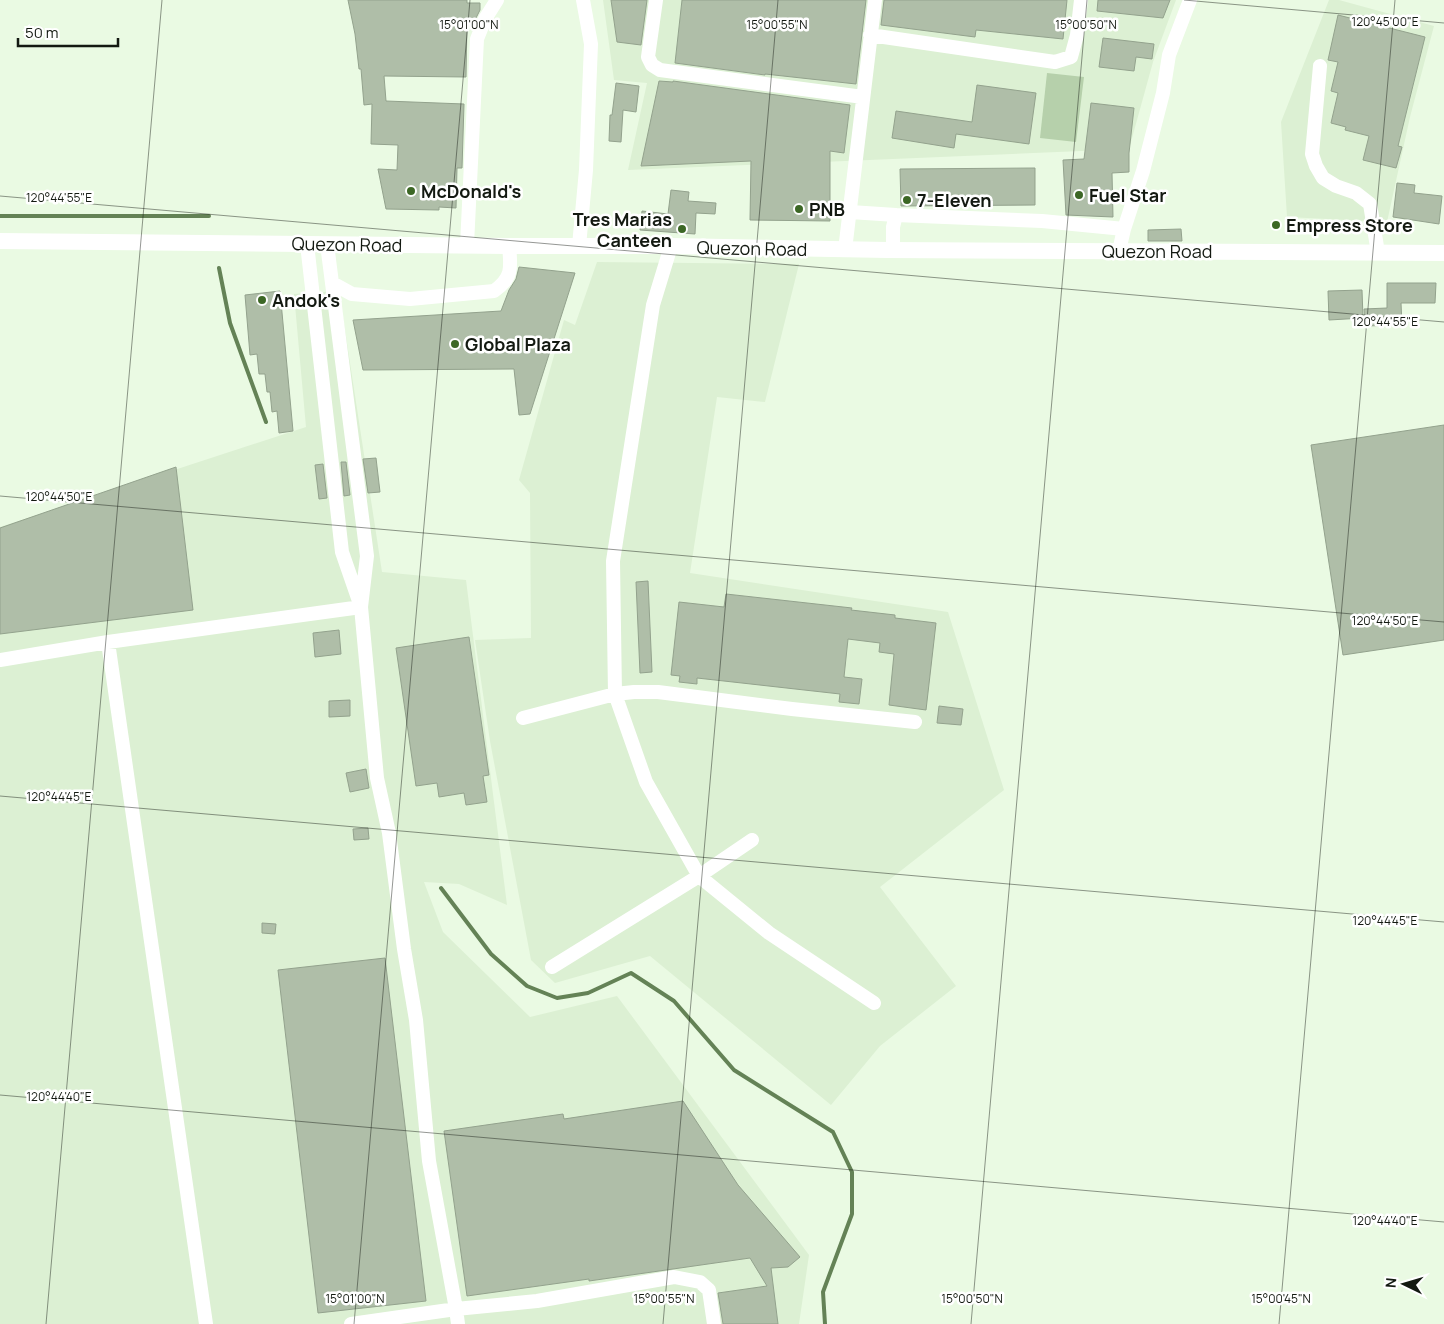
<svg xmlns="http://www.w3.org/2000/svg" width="1444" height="1324" viewBox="0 0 1444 1324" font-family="Manrope,sans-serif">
	<rect width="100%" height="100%" fill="#eafae3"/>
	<!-- built -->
	<path fill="#dcf0d3" d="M603 0H1176L1153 62 1129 149 628 170 647 83 614 80Z
		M1329 0H1339L1434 26 1410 117 1387 222 1287 217 1281 122Z
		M597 262 799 264 765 402 717 397 690 573 948 612 1004 790 880 887 956 986 880 1046 831 1105 650 956 555 983 531 960 490 741 475 640 531 638 530 493 519 480 564 320 575 325Z
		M339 291 382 572 466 580 507 905 459 884 424 882 443 932 530 1017 617 996 809 1255 799 1324H0V527L306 427 294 294Z"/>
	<!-- green -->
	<path fill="#b6d0ab" d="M1047 73 1084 77 1076 142 1040 138Z"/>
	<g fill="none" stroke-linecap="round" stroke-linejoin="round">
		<!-- stream -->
		<path stroke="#648256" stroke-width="4" d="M0 216H209
			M219 268 230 323 266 422
			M441 888 491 954 527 986 557 998 588 993 631 973 674 1001 734 1070 833 1132 852 1172V1214L823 1292 825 1324"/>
	</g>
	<!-- building -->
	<path fill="#afbea8" stroke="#93a28d" d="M348 0H467V3H480V10L475 20H467L466 77 384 76 386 101 464 104 462 168H457L456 208 439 207V210L386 209 378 169 397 170 398 145 371 144 372 104 364 105 361 69H359L355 34Z
		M611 0H647L641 45 617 42Z
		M682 0H866L856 84 765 74V75L675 63Z
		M884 0H1067L1063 39 976 30 975 37 881 25Z
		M1098 0H1170L1163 18 1097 11Z
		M1338 15 1425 37 1398 146 1402 147 1396 168 1363 160 1369 136 1345 130 1346 127 1331 123 1338 93 1331 91 1338 62 1328 60Z
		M1103 38 1154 44 1152 59 1136 57 1134 71 1099 67Z
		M659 81 673 82V81L850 105 844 153 830 151V221L750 220 751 161 641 166Z
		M616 83 639 86 636 112 623 110 621 142 609 141 610 115H612Z
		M977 85 1036 93 1029 144 956 134 954 148 892 138 896 111 972 122Z
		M1091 103 1134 108 1129 153V172L1112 173 1113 217 1066 215 1063 160 1084 159Z
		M1035 168V205L901 206 900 169Z
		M1397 183 1415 185 1414 193 1442 196 1439 224 1393 217Z
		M671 190 689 192 688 201 716 203 715 214 696 213 695 234 640 230 642 211 668 214Z
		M1181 229 1182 241H1148V230Z
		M519 267 575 273 530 414 519 415 514 369 363 370 353 320 501 311 509 290 516 279Z
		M1387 283H1436L1435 303H1401L1402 325 1365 326 1364 309 1387 308Z
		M1362 290 1363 318 1329 320 1328 291Z
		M280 291 293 431 279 433 277 411 272 412 270 392H267L265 374H259L257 354 250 355 245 295Z
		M1444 425V640L1343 655 1311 445Z
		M376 458 380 492 368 493 363 459Z
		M341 462H346L350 495 344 496Z
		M323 464 327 498 319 499 315 465Z
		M176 467 193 610 0 634V528Z
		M648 581 652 672 640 673 636 582Z
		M726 594 852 608 851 610 895 615V618L936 623 926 710 889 705 894 654 879 652 880 643 848 639 844 677 862 679 859 704 839 702 840 694 697 678V684L679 682 680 676 671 675 679 602 724 607Z
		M339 630 341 654 315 657 313 633Z
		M469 637 489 775 483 776 487 802 466 805 464 793 439 797 437 783 416 786 396 648Z
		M350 700V716L329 717V701Z
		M939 706 963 709 961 725 937 723Z
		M366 769 369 788 350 792 346 773Z
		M368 828 369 839 354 840 353 829Z
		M262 923 276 924 275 934 262 933Z
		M385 958 426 1301 318 1313 278 970Z
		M683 1101 738 1185 800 1257 788 1267 771 1268 778 1324H723L718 1293 767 1286 750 1258 589 1281V1279L467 1296 444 1131 563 1114 564 1119Z"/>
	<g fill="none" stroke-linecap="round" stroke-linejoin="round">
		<!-- minor -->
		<path stroke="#fff" stroke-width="14" d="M656 0 648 57 652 65 660 70 863 97
			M870 35 1055 62 1071 57 1077 35 1081 0
			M1320 66 1312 154 1316 166 1323 178 1336 186 1356 193 1370 204 1378 253
			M850 212 896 215
			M307 244 342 552 360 604
			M327 244 367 556 361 607 377 778 389 833 404 949 416 1020 429 1161 456 1309 537 1301 674 1277 700 1282 709 1290 714 1324
			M467 245 477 39 485 19 497 0
			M579 246 586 170 591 44 583 0
			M671 246 653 305 613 561 615 694 646 782 699 876 769 933 874 1003
			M845 250 875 0
			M893 250V227L896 215 1042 221 1124 229
			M1119 251 1124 229 1143 171 1163 93 1169 55 1190 0
			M332 283 352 294 410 299 494 291C513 278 511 267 509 246
			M108 642 206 1324
			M0 660 108 642 361 607
			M523 718 615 694 634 692H658L792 709 915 722
			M552 967 699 876 752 840
			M351 1324 456 1309 458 1324"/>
		<!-- major -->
		<path stroke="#fff" stroke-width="16" d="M0 241 509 246H671L888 250 1444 253"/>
	</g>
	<!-- ticks -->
	<path fill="none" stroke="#131911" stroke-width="1" stroke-opacity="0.45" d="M1184 0 1444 23M0 196 1444 322M0 496 1444 622M0 796 1444 922M0 1095 1444 1222M46 1324 162 0M354 1324 470 0M663 1324 778 0M971 1324 1087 0M1279 1324 1395 0"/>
	<!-- markers -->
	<g fill="#3c6725" stroke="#fff" stroke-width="2">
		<circle cx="411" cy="191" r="5"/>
		<circle cx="1079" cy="195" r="5"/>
		<circle cx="907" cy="200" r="5"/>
		<circle cx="799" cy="209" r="5"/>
		<circle cx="1276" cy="225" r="5"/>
		<circle cx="682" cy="229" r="5"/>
		<circle cx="262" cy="300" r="5"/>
		<circle cx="455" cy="344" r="5"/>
	</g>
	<g text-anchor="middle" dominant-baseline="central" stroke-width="5" stroke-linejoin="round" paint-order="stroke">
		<!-- poi labels -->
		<g font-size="18" font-weight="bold" fill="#131911" stroke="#fff" text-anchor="start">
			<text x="421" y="191">McDonald's</text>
			<text x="1089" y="195">Fuel Star</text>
			<text x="917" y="200">7-Eleven</text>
			<text x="809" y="209">PNB</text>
			<text x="672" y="219" text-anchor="end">Tres Marias<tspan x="672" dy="21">Canteen</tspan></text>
			<text x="1286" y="225">Empress Store</text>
			<text x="272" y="300">Andok's</text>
			<text x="465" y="344">Global Plaza</text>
		</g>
		<!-- street labels -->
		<g font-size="18" fill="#131911" stroke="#fff">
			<text transform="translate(347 244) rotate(1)">Quezon Road</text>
			<text transform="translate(752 248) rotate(1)">Quezon Road</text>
			<text x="1157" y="251">Quezon Road</text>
		</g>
	</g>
	<g font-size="12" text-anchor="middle" fill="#131911" stroke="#fff" stroke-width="5" stroke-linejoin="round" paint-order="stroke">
		<text x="1385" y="26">120°45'00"E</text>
		<text x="469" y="29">15°01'00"N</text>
		<text x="777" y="29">15°00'55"N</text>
		<text x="1086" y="29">15°00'50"N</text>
		<text x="59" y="202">120°44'55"E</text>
		<text x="1385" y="326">120°44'55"E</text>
		<text x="59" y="501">120°44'50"E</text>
		<text x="1385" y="625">120°44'50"E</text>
		<text x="59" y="801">120°44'45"E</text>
		<text x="1385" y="925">120°44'45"E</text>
		<text x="59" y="1101">120°44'40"E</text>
		<text x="1385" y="1225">120°44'40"E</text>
		<text x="355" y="1303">15°01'00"N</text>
		<text x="664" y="1303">15°00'55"N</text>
		<text x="972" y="1303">15°00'50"N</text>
		<text x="1281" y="1303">15°00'45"N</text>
	</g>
	<!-- north arrow -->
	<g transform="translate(1404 1284) rotate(275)" stroke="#ffffff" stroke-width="4" paint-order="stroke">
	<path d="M0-4L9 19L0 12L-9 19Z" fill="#131911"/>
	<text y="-8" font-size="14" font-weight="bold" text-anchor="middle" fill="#131911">N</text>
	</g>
	<!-- scale -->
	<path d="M18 38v8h100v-8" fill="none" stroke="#131911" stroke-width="2.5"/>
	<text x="25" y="38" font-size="15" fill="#131911" stroke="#ffffff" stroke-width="4" paint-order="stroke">50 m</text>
</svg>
